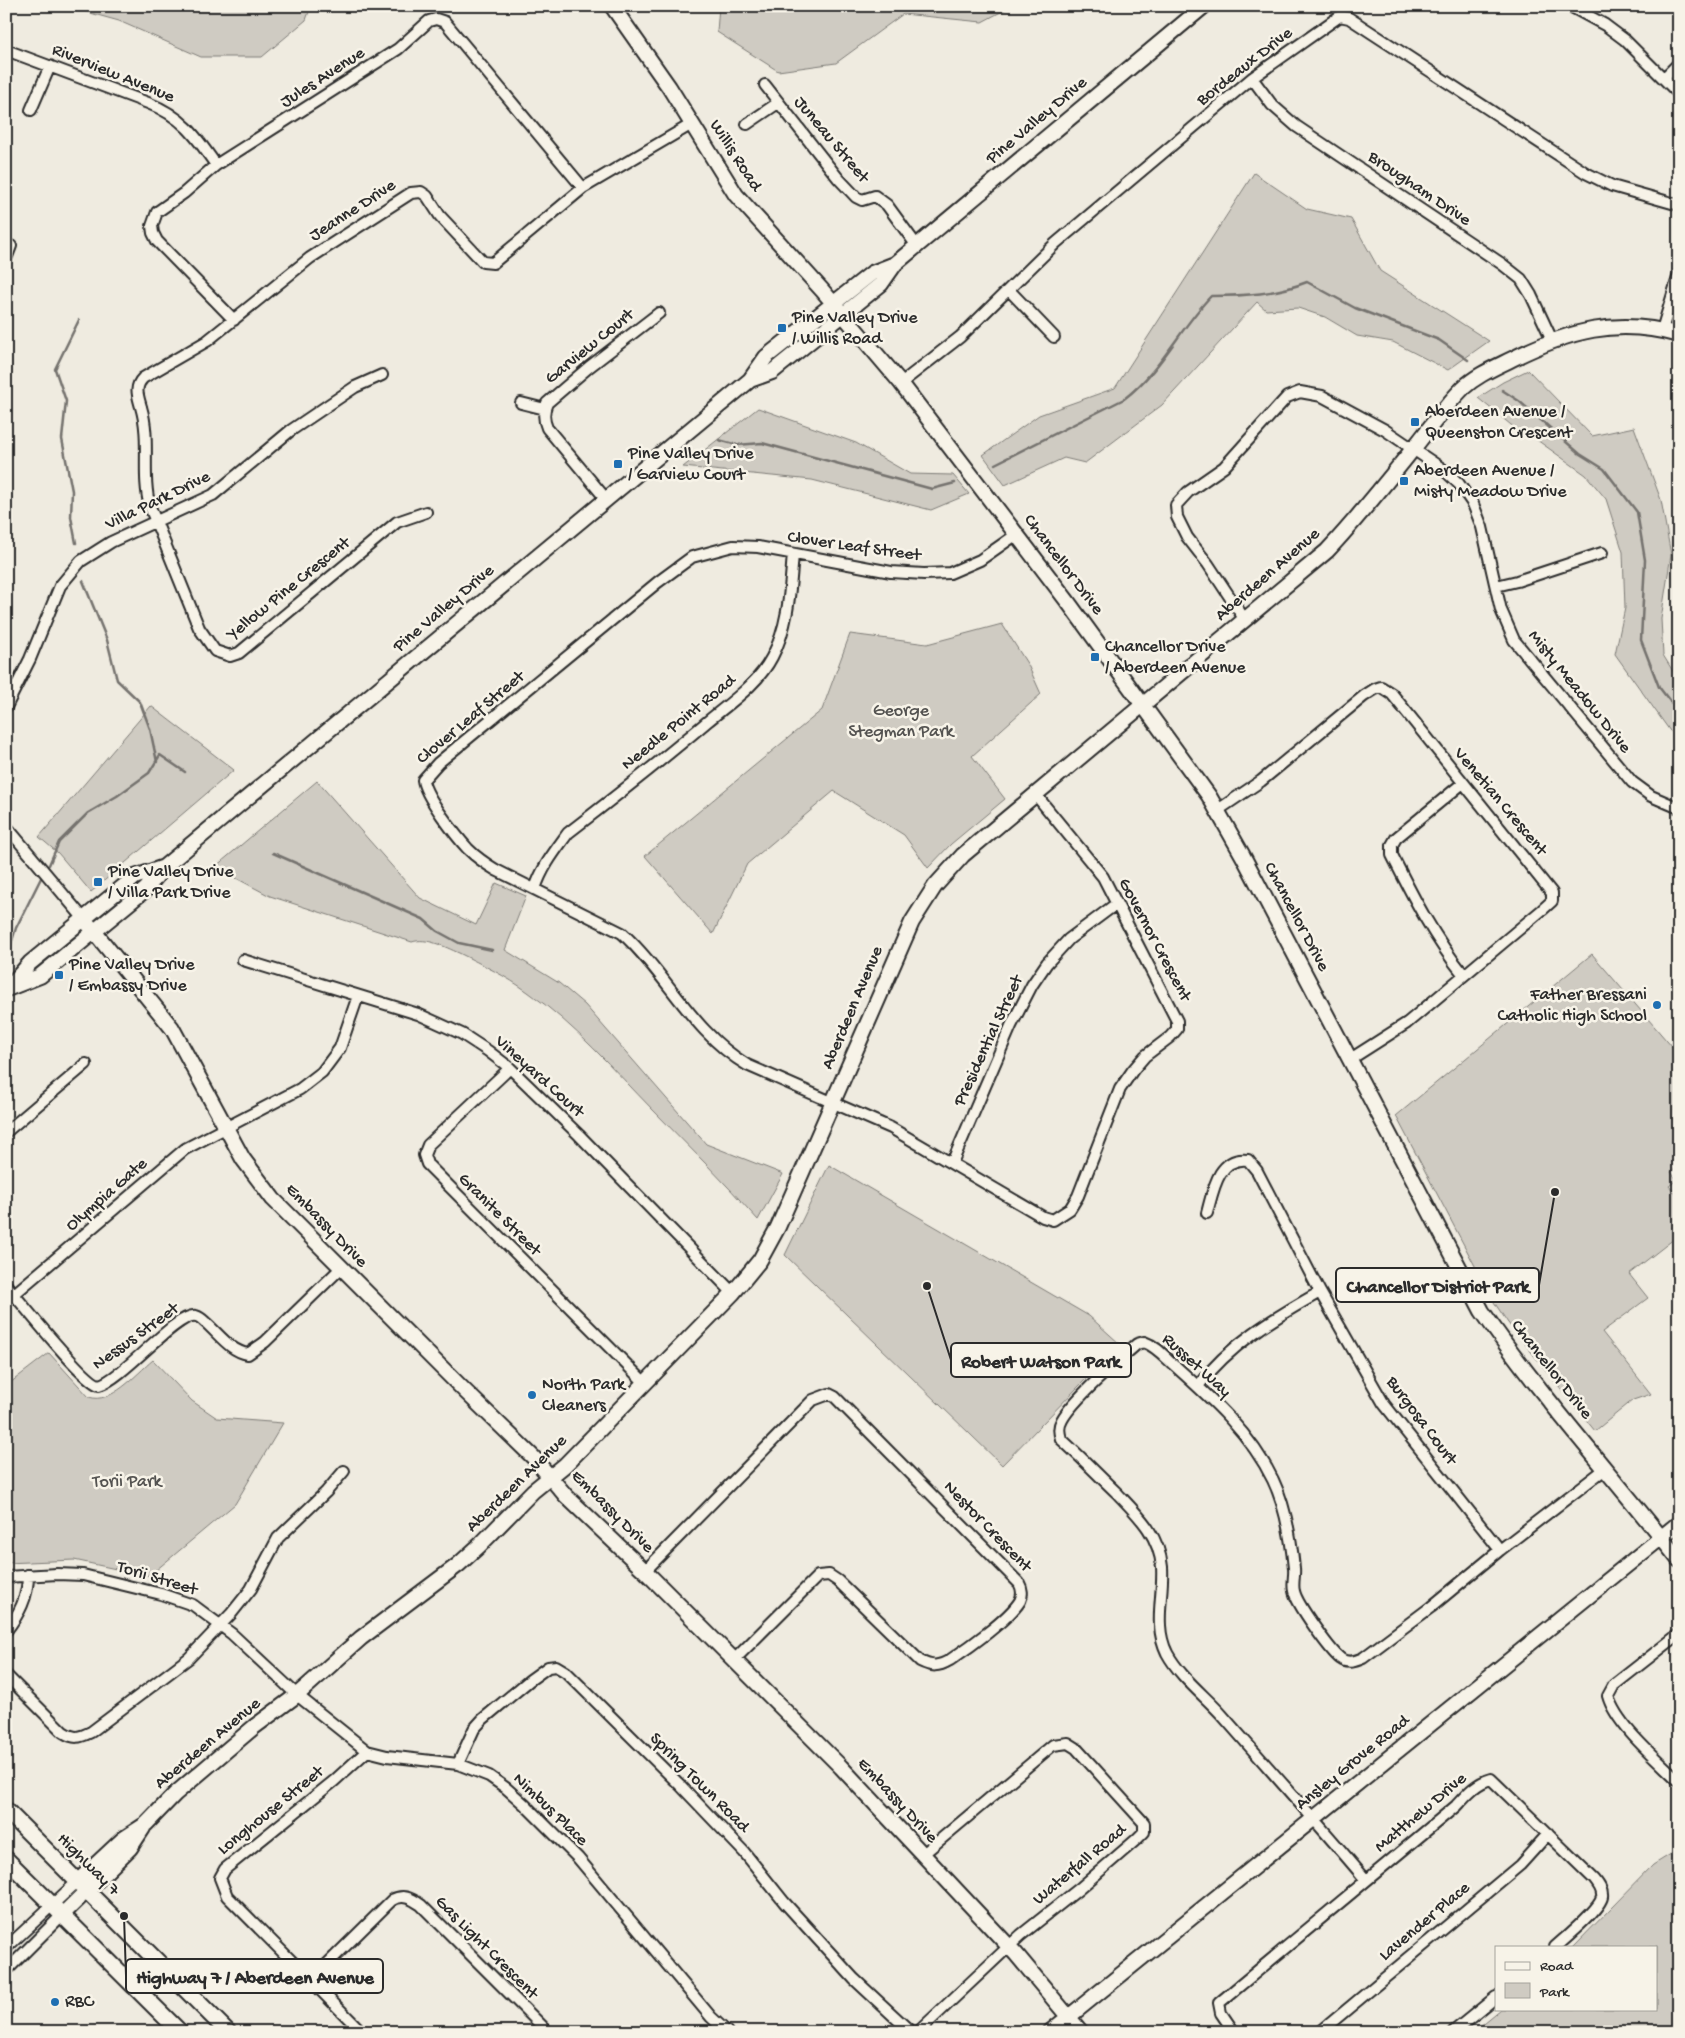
<svg xmlns="http://www.w3.org/2000/svg" width="1685" height="2038" viewBox="0 0 1685 2038" font-family="'Gochi Hand',sans-serif">
	<rect width="100%" height="100%" fill="#efebe0"/>
	<filter id="ink" filterUnits="userSpaceOnUse"><feTurbulence type="fractalNoise" baseFrequency=".02" numOctaves="2"/><feDisplacementMap in="SourceGraphic" scale="10" xChannelSelector="R" yChannelSelector="G"/><feConvolveMatrix kernelMatrix="1 2 1 2 8 2 1 2 1" color-interpolation-filters="sRGB"/></filter>
	<g filter="url(#ink)">
		<!-- green -->
		<path fill="#cfcbc2" stroke="#7d7b76" d="M65 6H311L306 20 262 57H201L119 21Z
			M719 6H1012L982 22 903 14 836 63 778 71 717 32Z
			M1254 173 1307 209 1351 219 1380 271 1489 341 1448 370 1393 342 1357 336 1325 317 1298 308 1266 310 1257 302 1162 405 1085 463 1064 458 1005 485 983 455 1039 415 1115 388Z
			M1528 370 1592 436 1634 427 1661 500 1671 555 1661 619 1663 655 1679 681V736L1670 731 1615 654 1625 608 1623 552 1606 499 1586 475 1530 435 1516 429 1478 398 1503 382Z
			M758 408 856 443 910 474 953 475 969 494 931 510 812 480 683 467Z
			M1002 624 1028 665 1041 694 972 756 1005 799 951 844 928 868 904 835 834 791 747 864 713 934 645 856 822 710 850 634 927 644Z
			M151 706 234 770 91 892 58 853 39 837Z
			M317 781 420 898 476 925 496 883 526 896 505 950 559 983 585 1005 706 1144 783 1174 758 1220C725 1182 688 1146 653 1110 614 1070 574 1024 528 992 506 976 483 965 459 953 445 947 427 937 412 942L270 896 215 867Z
			M1592 954 1679 1055V1166L1671 1172 1677 1180 1669 1186 1679 1198V1235L1629 1274 1648 1298 1602 1332 1651 1394 1633 1400 1595 1431 1508 1323 1494 1302 1396 1116Z
			M829 1165 1089 1316 1120 1344 1002 1465 785 1255Z
			M49 1353 89 1397C111 1405 136 1374 153 1360L192 1401 217 1418 283 1423 235 1504 149 1576 74 1560 6 1563V1386Z
			M1679 1849V2032H1473L1501 2009H1656V1947H1573L1653 1865Z"/>
		<g fill="none" stroke-linecap="round" stroke-linejoin="round">
			<!-- stream -->
			<path stroke="#74726e" stroke-width="2.5" d="M1502 390 1519 401 1580 454 1604 469 1637 512 1645 560 1641 640 1659 687 1679 713
				M719 440 737 445 762 443 932 489 955 483
				M995 464 1124 399C1161 371 1180 328 1211 296 1244 296 1277 294 1307 282L1355 308 1439 340 1468 360
				M76 543 71 517 72 491 62 439 66 401 55 369 79 320
				M83 581 107 640 117 680 140 702 150 729 157 762
				M273 853 423 919 437 931 459 943 492 950
				M49 865 59 842 88 813 117 796 149 773 160 755 185 772
				M6 960 16 928 41 878"/>
			<defs>
				<path id="street" d="M1570 6 1605 25 1625 40 1679 94
					M6 50 148 103C182 116 196 136 216 165
					M1252 78 1272 105 1296 126 1502 264 1521 279 1531 295 1552 340
					M1664 78 1679 63
					M765 85 838 178 856 197 862 200 875 196 887 205 917 246
					M31 110 50 66
					M747 124 778 103
					M6 259 11 246
					M1009 290 1054 337
					M234 320 157 241 153 233 152 226 157 212 184 193 216 165 398 49 429 21 436 19 445 22 583 188
					M1662 330 1679 274
					M901 383 960 337 1056 243 1252 78 1340 16 1349 18 1586 173 1612 186 1679 205
					M521 403 545 409
					M606 499 547 428C543 419 543 412 547 403L589 367 659 313
					M426 512 397 522 239 653 230 656 215 651 199 628 150 507C141 474 151 440 141 407 138 396 134 387 143 378L207 341 310 258 411 193 421 192 427 196 440 216 483 262 493 263 583 188 692 124
					M1017 534 980 560 950 573 924 574 891 572 758 547 733 546 692 557 658 582 438 763 423 780C425 796 456 836 468 849 476 857 486 864 496 870L622 933C667 974 693 1033 747 1065L891 1128 1043 1217 1053 1220 1070 1209 1078 1196 1120 1089 1133 1070 1145 1056 1170 1037 1177 1029V1021L1103 877 1036 795
					M1496 586 1517 581 1602 553
					M1245 620 1208 564 1187 537 1177 517 1176 505 1188 492 1224 467 1287 397 1300 392 1322 396 1385 430 1444 470 1459 484 1473 504 1482 527 1501 610 1514 640 1632 782 1651 796 1679 808
					M6 707 30 659 60 586 81 561 111 542 213 495 290 431 355 387 382 375
					M1463 783 1396 838 1392 845V855C1413 897 1434 938 1464 975
					M1218 810 1261 781 1364 696 1375 689 1381 687 1392 694 1552 893V901L1542 910 1407 1023 1349 1060
					M6 826 84 919
					M535 889C542 867 555 851 568 833 615 797 662 760 708 721 731 702 758 684 772 657 789 625 790 589 793 554
					M243 960 418 1014 462 1034 488 1051 510 1068 579 1135 733 1293
					M510 1068 428 1145 424 1155 427 1164 644 1382
					M6 1132 86 1064
					M952 1163 1011 1026 1032 985 1047 963 1069 939 1116 904
					M1207 1213C1213 1191 1218 1156 1248 1160L1257 1171 1320 1292 1384 1404 1500 1550
					M6 1285C21 1302 83 1381 99 1385 123 1379 177 1312 196 1316 200 1317 203 1320 205 1322 219 1334 230 1351 248 1354L265 1342 341 1268
					M6 1301 185 1149 300 1089 322 1072 340 1048 358 996
					M1198 1386C1230 1344 1274 1318 1320 1292
					M645 1571 813 1400 829 1394 835 1397 1019 1583C1022 1588 1023 1595 1020 1601 1009 1619 968 1648 950 1660 938 1667 932 1667 920 1661L838 1581 829 1575 818 1576 734 1660
					M6 1577 57 1574 83 1575 161 1594 193 1605 232 1634 297 1695 367 1751 387 1756 458 1764 489 1776 506 1788 524 1804 578 1858 711 2017 727 2032
					M6 1631C19 1614 28 1598 28 1575
					M1679 1634 1614 1685 1608 1696C1616 1725 1657 1759 1679 1781
					M6 1675 63 1732C74 1739 79 1738 91 1732L189 1658 231 1614 251 1589 278 1538 326 1492 344 1471
					M458 1764 474 1729 483 1719 530 1680 548 1667 556 1666 566 1672 680 1785 744 1852 784 1902 854 1979 911 2032
					M1366 1880C1319 1824 1270 1770 1222 1715 1204 1695 1180 1677 1167 1653 1153 1625 1164 1595 1162 1567 1159 1535 1139 1516 1118 1494 1099 1476 1081 1457 1061 1439 1059 1432 1058 1427 1062 1420 1072 1401 1119 1359 1137 1344L1144 1342C1156 1346 1165 1357 1174 1365 1212 1399 1251 1434 1273 1480 1286 1507 1291 1538 1294 1568 1295 1575 1292 1584 1294 1591 1296 1603 1331 1652 1341 1659 1348 1664 1356 1661 1363 1658L1431 1607 1500 1550 1605 1469
					M6 1948 78 1881
					M6 1971 62 1915
					M311 1980 392 1900C403 1894 411 1898 421 1905L548 2032
					M362 2032 227 1896 220 1878 225 1869 334 1781 367 1751
					M918 2032 1021 1935 1079 1889 1137 1839 1144 1832V1823L1076 1748 1068 1743 1053 1745 922 1855
					M1234 2032 1221 2013 1219 2003 1456 1806C1466 1795 1476 1783 1491 1779L1594 1879C1598 1884 1603 1890 1602 1897 1600 1909 1565 1938 1555 1947
					M1320 2032 1520 1865 1548 1834
					M1453 2032 1496 1997"/>
				<path id="secondary" d="M612 6 669 87 736 195 822 290 901 383 1068 602 1209 796 1243 856 1482 1311C1542 1398 1614 1477 1679 1560
					M750 380 772 372 881 284 895 264 1204 6
					M84 919 172 1028 243 1159 273 1199 466 1392 533 1457 566 1496 645 1571 841 1767 1016 1954 1081 2032
					M9 987 30 963 135 877 164 867
					M7 989 40 976 146 889 164 867 750 380 766 357 872 273 895 264
					M78 1881 123 1839 146 1824 175 1794 254 1727 297 1695 361 1638 458 1565 479 1546 533 1491 565 1465 733 1293 760 1260 778 1227 912 922 935 886 963 855 1327 551C1359 517 1388 480 1417 444 1432 425 1446 405 1463 388 1477 375 1494 368 1512 359 1568 331 1617 317 1679 335
					M62 1915 130 1848 143 1828
					M1050 2032 1679 1523"/>
				<path id="primary" d="M6 1810 228 2032
					M6 1859 180 2032"/>
			</defs>
			<!-- street casing -->
			<use href="#street" stroke="#2b2b2b" stroke-width="14"/>
			<!-- secondary casing -->
			<use href="#secondary" stroke="#2b2b2b" stroke-width="18"/>
			<!-- primary casing -->
			<use href="#primary" stroke="#2b2b2b" stroke-width="19"/>
			<!-- street -->
			<use href="#street" stroke="#f7f3e8" stroke-width="10"/>
			<!-- secondary -->
			<use href="#secondary" stroke="#f7f3e8" stroke-width="14"/>
			<!-- primary -->
			<use href="#primary" stroke="#f7f3e8" stroke-width="15"/>
		</g>
	</g>
	<!-- markers -->
	<g fill="#1f6fb2" stroke="#f7f3e8" stroke-width="2">
		<rect x="777" y="323" width="10" height="10" rx="2.5"/>
		<rect x="1410" y="417" width="10" height="10" rx="2.5"/>
		<rect x="613" y="459" width="10" height="10" rx="2.5"/>
		<rect x="1399" y="476" width="10" height="10" rx="2.5"/>
		<rect x="1090" y="652" width="10" height="10" rx="2.5"/>
		<rect x="93" y="877" width="10" height="10" rx="2.5"/>
		<rect x="54" y="970" width="10" height="10" rx="2.5"/>
		<circle cx="1657" cy="1005" r="5"/>
		<circle cx="532" cy="1395" r="5"/>
		<circle cx="55" cy="2002" r="5"/>
	</g>
	<g text-anchor="middle" dominant-baseline="central" stroke-width="5" stroke-linejoin="round" paint-order="stroke">
		<!-- street labels -->
		<g font-size="18" fill="#2b2b2b" stroke="#f7f3e8">
			<text transform="translate(1245 67) rotate(-38)">Bordeaux Drive</text>
			<text transform="translate(113 74) rotate(22)">Riverview Avenue</text>
			<text transform="translate(323 78) rotate(-33)">Jules Avenue</text>
			<text transform="translate(1037 121) rotate(-40)">Pine Valley Drive</text>
			<text transform="translate(831 140) rotate(50)">Juneau Street</text>
			<text transform="translate(735 156) rotate(57)">Willis Road</text>
			<text transform="translate(1419 189) rotate(34)">Brougham Drive</text>
			<text transform="translate(353 211) rotate(-33)">Jeanne Drive</text>
			<text transform="translate(590 347) rotate(-39)">Garview Court</text>
			<text transform="translate(158 501) rotate(-26)">Villa Park Drive</text>
			<text transform="translate(854 547) rotate(8)">Clover Leaf Street</text>
			<text transform="translate(1063 565) rotate(53)">Chancellor Drive</text>
			<text transform="translate(1268 575) rotate(-41)">Aberdeen Avenue</text>
			<text transform="translate(289 589) rotate(-39)">Yellow Pine Crescent</text>
			<text transform="translate(444 609) rotate(-40)">Pine Valley Drive</text>
			<text transform="translate(1579 692) rotate(51)">Misty Meadow Drive</text>
			<text transform="translate(471 718) rotate(-40)">Clover Leaf Street</text>
			<text transform="translate(679 723) rotate(-39)">Needle Point Road</text>
			<text transform="translate(1500 802) rotate(50)">Venetian Crescent</text>
			<text transform="translate(1296 917) rotate(62)">Chancellor Drive</text>
			<text transform="translate(1154 940) rotate(62)">Governor Crescent</text>
			<text transform="translate(853 1008) rotate(-67)">Aberdeen Avenue</text>
			<text transform="translate(989 1041) rotate(-65)">Presidential Street</text>
			<text transform="translate(539 1077) rotate(42)">Vineyard Court</text>
			<text transform="translate(107 1195) rotate(-41)">Olympia Gate</text>
			<text transform="translate(499 1215) rotate(45)">Granite Street</text>
			<text transform="translate(326 1226) rotate(46)">Embassy Drive</text>
			<text transform="translate(136 1337) rotate(-36)">Nessus Street</text>
			<text transform="translate(1196 1366) rotate(42)">Russet Way</text>
			<text transform="translate(1551 1370) rotate(52)">Chancellor Drive</text>
			<text transform="translate(1421 1421) rotate(53)">Burgosa Court</text>
			<text transform="translate(517 1484) rotate(-44)">Aberdeen Avenue</text>
			<text transform="translate(612 1512) rotate(45)">Embassy Drive</text>
			<text transform="translate(987 1527) rotate(46)">Nestor Crescent</text>
			<text transform="translate(157 1579) rotate(17)">Torii Street</text>
			<text transform="translate(208 1744) rotate(-40)">Aberdeen Avenue</text>
			<text transform="translate(1353 1763) rotate(-39)">Ansley Grove Road</text>
			<text transform="translate(699 1783) rotate(45)">Spring Town Road</text>
			<text transform="translate(897 1801) rotate(47)">Embassy Drive</text>
			<text transform="translate(550 1810) rotate(44)">Nimbus Place</text>
			<text transform="translate(271 1811) rotate(-39)">Longhouse Street</text>
			<text transform="translate(1421 1813) rotate(-40)">Matthew Drive</text>
			<text transform="translate(88 1865) rotate(45)">Highway 7</text>
			<text transform="translate(1080 1865) rotate(-40)">Waterfall Road</text>
			<text transform="translate(1425 1922) rotate(-40)">Lavender Place</text>
			<text transform="translate(486 1948) rotate(45)">Gas Light Crescent</text>
		</g>
		<!-- poi labels -->
		<g font-size="18" fill="#2b2b2b" stroke="#f7f3e8" text-anchor="start">
			<text x="792" y="318">Pine Valley Drive<tspan x="792" dy="21">/ Willis Road</tspan></text>
			<text x="1425" y="412">Aberdeen Avenue /<tspan x="1425" dy="21">Queenston Crescent</tspan></text>
			<text x="628" y="454">Pine Valley Drive<tspan x="628" dy="21">/ Garview Court</tspan></text>
			<text x="1414" y="471">Aberdeen Avenue /<tspan x="1414" dy="21">Misty Meadow Drive</tspan></text>
			<text x="1105" y="647">Chancellor Drive<tspan x="1105" dy="21">/ Aberdeen Avenue</tspan></text>
			<text x="108" y="872">Pine Valley Drive<tspan x="108" dy="21">/ Villa Park Drive</tspan></text>
			<text x="69" y="965">Pine Valley Drive<tspan x="69" dy="21">/ Embassy Drive</tspan></text>
			<text x="1647" y="995" text-anchor="end">Father Bressani<tspan x="1647" dy="21">Catholic High School</tspan></text>
			<text x="542" y="1385">North Park<tspan x="542" dy="21">Cleaners</tspan></text>
			<text x="65" y="2002">RBC</text>
		</g>
		<!-- park labels -->
		<g font-size="18" fill="#545351" stroke="#f7f3e8">
			<text x="901" y="711">George<tspan x="901" dy="21">Stegman Park</tspan></text>
			<text x="127" y="1482">Torii Park</text>
		</g>
	</g>
	<!-- callouts -->
	<path fill="none" stroke="#2b2b2b" stroke-width="2" d="M1555 1192L1539 1285M927 1286L951 1360M124 1916L126 1976"/>
	<g fill="#2b2b2b" stroke="#f7f3e8" stroke-width="2">
		<circle cx="1555" cy="1192" r="5"/>
		<circle cx="927" cy="1286" r="5"/>
		<circle cx="124" cy="1916" r="5"/>
	</g>
	<g fill="#f7f3e8" stroke="#2b2b2b" stroke-width="2">
		<rect x="1336" y="1268" width="203" height="34" rx="5"/>
		<rect x="951" y="1343" width="180" height="34" rx="5"/>
		<rect x="126" y="1959" width="257" height="34" rx="5"/>
	</g>
	<g font-size="19" text-anchor="middle" font-weight="bold" fill="#2b2b2b">
		<text x="1438" y="1292">Chancellor District Park</text>
		<text x="1041" y="1367">Robert Watson Park</text>
		<text x="255" y="1983">Highway 7 / Aberdeen Avenue</text>
	</g>
	<!-- margin -->
	<rect width="1685" height="2038" fill="none" stroke="#f7f3e8" stroke-width="25"/>
	<rect x="12" y="12" width="1660" height="2013" fill="none" stroke="#2b2b2b" stroke-width="2" filter="url(#ink)"/>
	<!-- legend -->
	<rect x="1495" y="1946" width="162" height="65" fill="#f7f3e8" stroke="#a5a39c"/>
	<rect x="1505" y="1962" width="25" height="8" fill="#f7f3e8" stroke="#a5a39c"/>
	<text x="1540" y="1970" font-size="15" fill="#2b2b2b">Road</text>
	<rect x="1505" y="1983" width="25" height="15" fill="#cfcbc2" stroke="#a5a39c"/>
	<text x="1540" y="1996" font-size="15" fill="#2b2b2b">Park</text>
</svg>
